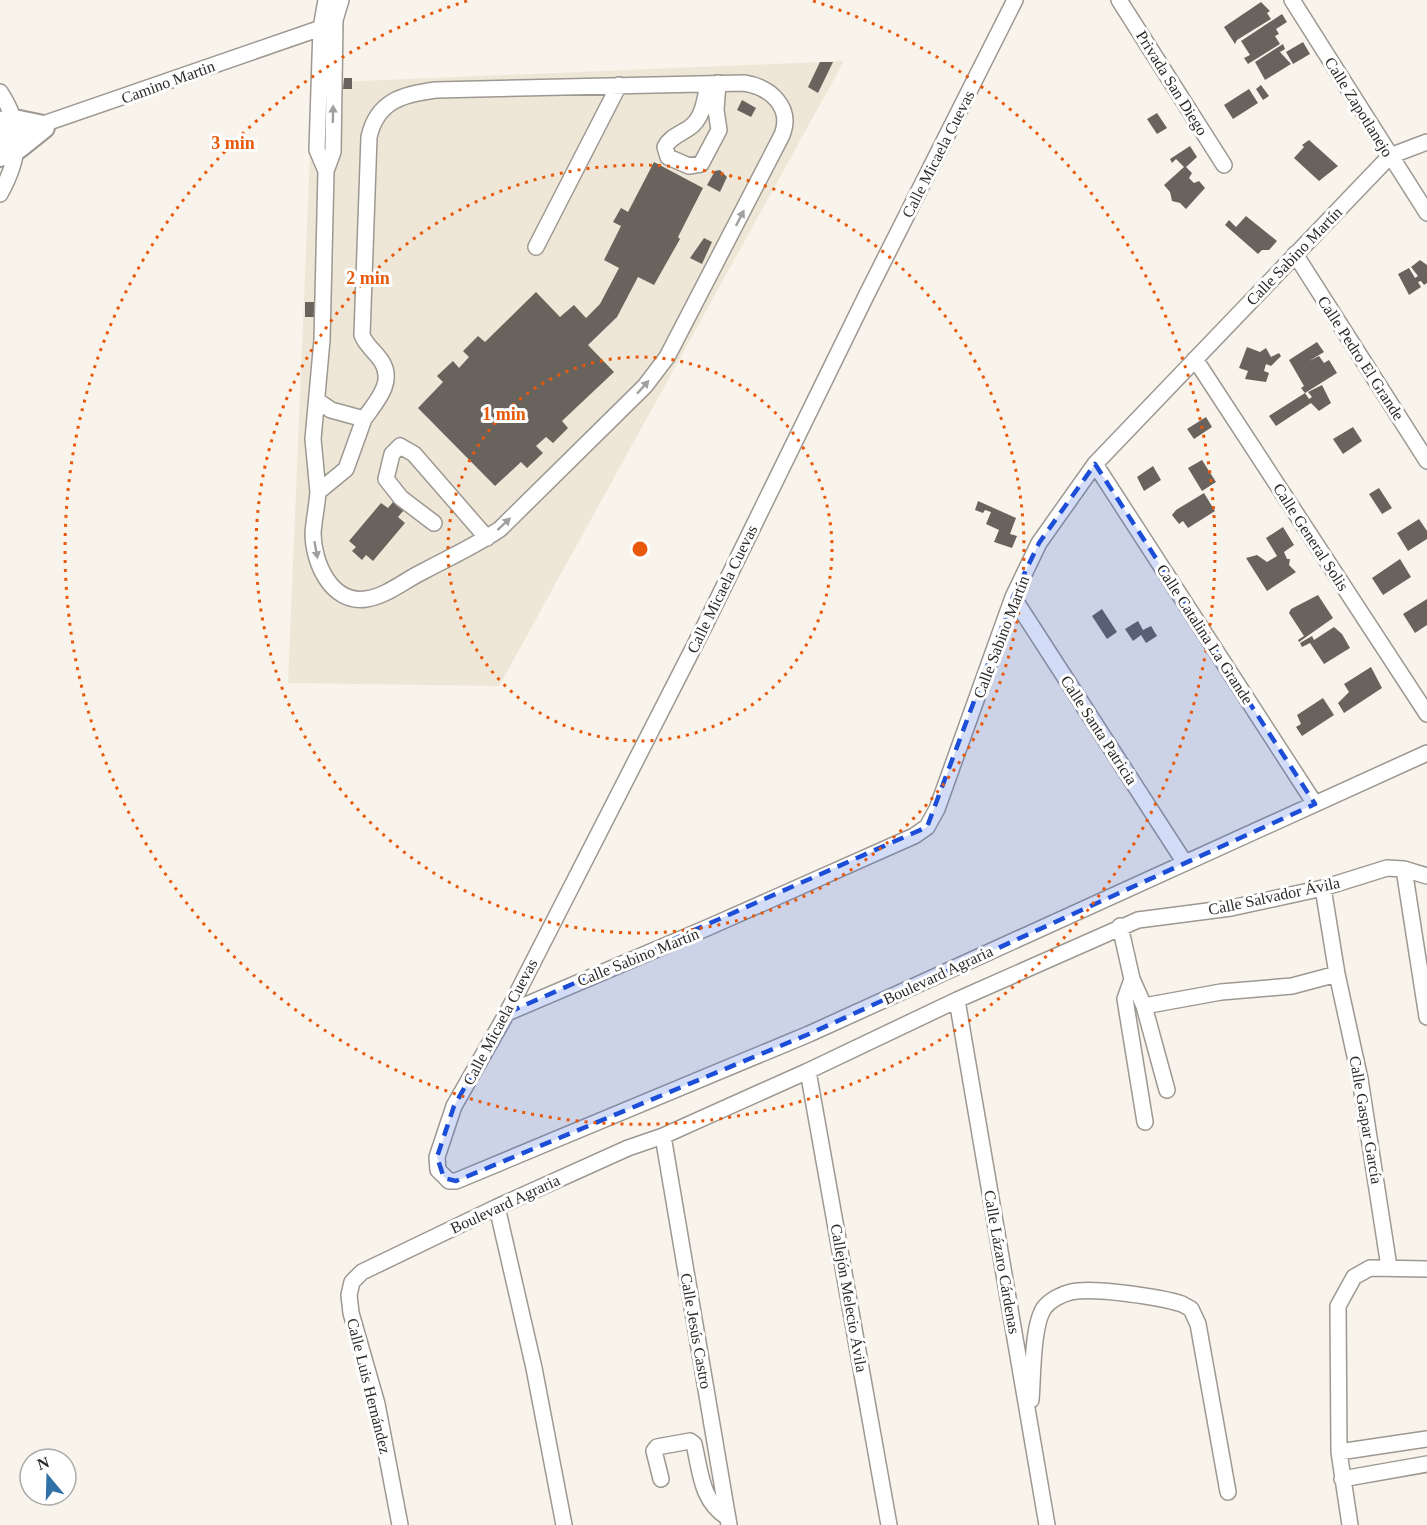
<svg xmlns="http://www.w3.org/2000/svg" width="1427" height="1525" viewBox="0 0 1427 1525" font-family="'Times New Roman',serif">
	<rect width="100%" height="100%" fill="#f8f4eb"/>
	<!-- built -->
	<path fill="#eee6d7" d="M844 61 499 686 288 683 313 83Z"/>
	<!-- building -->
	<path fill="#68645d" d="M1261 2 1270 11 1267 13 1271 19 1237 40 1235 44 1224 27Z
		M1282 14 1287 22 1276 29 1279 34 1275 36 1280 44 1248 64 1244 58 1250 55 1241 41Z
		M1303 42 1310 54 1293 64 1286 52Z
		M1283 44 1285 49 1280 52 1291 64 1265 80 1255 62Z
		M820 62H833L818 93 808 87Z
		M344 78H352V89H343Z
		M1261 85 1269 96 1263 100 1256 89Z
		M1249 89 1258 103 1233 119 1224 105Z
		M742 100 756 108 751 117 737 110Z
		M1157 113 1167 128 1157 134 1147 119Z
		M1309 140 1338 166 1319 181 1294 158 1304 147 1302 145Z
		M1190 146 1197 157 1186 167 1192 173 1189 178 1194 183 1199 181 1205 188 1186 209 1180 203 1172 201 1170 192 1164 185 1184 167 1176 159 1172 163 1170 159Z
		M654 162 703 188 678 237 680 239 654 285 638 277 617 317 588 345 614 372 562 421 568 428 553 443 546 437 536 446 543 453 527 468 521 462 495 486 418 408 443 382 437 376 453 361 459 368 469 357 463 351 478 336 485 342 536 292 560 317 574 305 586 318 600 304 619 268 604 260 621 226 613 222 621 208 628 212Z
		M720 170 727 177 720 192 707 185 715 171Z
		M1246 216 1277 241 1269 250H1262L1258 254 1225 225 1229 220 1236 227Z
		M704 238 712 242 702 264 690 258Z
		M1420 260 1427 265V283L1424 285 1421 281 1418 282 1421 287 1409 295 1398 274 1409 268 1415 278 1418 276 1411 267Z
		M305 302H315V317H305Z
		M1317 342 1324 352 1309 361 1319 356 1324 363 1329 360 1337 373 1305 393 1309 399 1312 397 1308 392 1322 385 1331 403 1319 411 1311 403 1276 426 1269 416 1305 393 1301 388 1304 386 1289 360Z
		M1247 347 1260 352 1266 348 1271 357 1279 353 1281 356 1271 366 1266 364 1264 371 1269 373 1266 382 1245 379 1248 371 1239 368Z
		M1206 417 1212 427 1194 439 1187 429Z
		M1353 427 1362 441 1343 454 1333 439Z
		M1202 460 1216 482 1202 491 1188 468Z
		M1153 466 1161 480 1144 491 1137 477Z
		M1379 488 1392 508 1382 514 1369 494Z
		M1204 493 1215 511 1188 528 1183 521 1179 524 1172 515 1176 510Z
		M978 501 1016 518 1010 534 1017 536 1012 548 994 542 999 530 986 524 991 512 985 510 983 513 975 510Z
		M393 502 404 510 398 517 405 523 373 561 366 555 362 560 352 551 356 547 349 541 381 503 388 508Z
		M1419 519 1427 531V539L1408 551 1397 533Z
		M1283 527 1294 545 1284 552 1287 559H1290L1289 565 1296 572 1267 591 1246 558 1257 555 1267 562 1277 556 1266 538Z
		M1400 559 1411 577 1383 595 1372 578Z
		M1318 595 1333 618 1299 642 1298 640 1304 636 1289 613 1291 609Z
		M1427 599V625L1415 633 1403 614Z
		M1102 609 1117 632 1107 639 1092 616Z
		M1138 621 1143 630 1151 626 1157 636 1146 643 1141 635 1133 641 1125 629Z
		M1334 627 1342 634 1350 648 1324 664 1310 643 1302 647 1300 643 1312 636 1314 640Z
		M1371 667 1382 688 1344 713 1338 703 1349 692 1344 684Z
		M1323 698 1334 715 1302 736 1296 727 1301 724 1297 715Z"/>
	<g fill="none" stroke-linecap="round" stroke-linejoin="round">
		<defs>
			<path id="minor" d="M341 0 335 20 333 152 326 171 322 340 313 439 318 492 346 469 364 419
				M1015 0 866 296 705 625 507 1013 454 1106 437 1157 438 1170 449 1181H456L809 1034 1427 753
				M1119 0 1224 165
				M1292 0 1427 213
				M708 84C705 99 703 119 689 128 680 134 670 137 665 147L668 157 689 166 701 164 719 130 716 110 718 83
				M0 92C24 128 20 158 0 194
				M0 139 321 28 335 20
				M326 171 317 150 321 28 326 0
				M536 247 619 85
				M1295 254 1427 461
				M1195 359 1427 714
				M318 401 331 410 364 419C375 403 395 383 382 362 376 352 366 346 362 335L369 137C377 101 403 94 436 90L744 83C770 87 793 107 782 135L667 357 645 386 500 529C475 546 450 557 424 571 405 580 387 596 366 599 331 604 313 562 313 533 314 519 317 506 318 492
				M1095 464 1315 804
				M434 523 401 498 386 479 392 454 400 446 414 454 487 538
				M1013 597 1185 863
				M1404 869 1427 1017
				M1323 888 1337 974 1360 1079 1389 1267
				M1120 926 1132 979 1144 1006 1167 1090
				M1132 979 1125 999 1145 1122
				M957 1000 1047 1525
				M1144 1006 1221 992 1292 986 1337 974
				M507 1013 709 927 914 836 927 827 937 809 1013 597 1039 543 1095 464 1390 156 1427 142
				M808 1071 889 1525
				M663 1136 729 1525
				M497 1207 534 1368 564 1525
				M1031 1400C1033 1378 1032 1326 1044 1308 1050 1300 1062 1294 1071 1292 1094 1287 1160 1297 1182 1304L1191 1309 1198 1324 1228 1492
				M1339 1452 1427 1439
				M661 1479 654 1451 657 1447 690 1441 694 1444C701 1474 701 1501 728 1518
				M1342 1479 1427 1464
				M400 1525 377 1404 351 1313 349 1295 352 1282 362 1272 497 1207 628 1148 663 1136 808 1071 957 1000 1138 920 1231 908 1323 888 1387 868 1404 869 1427 876
				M1350 1525 1339 1452 1338 1306 1354 1277 1370 1268 1427 1269"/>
			<path id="highway" d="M0 123 14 121 43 127
				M0 155 18 147 43 127"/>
		</defs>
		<!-- minor casing -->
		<use href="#minor" stroke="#9d9891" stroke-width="18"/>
		<!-- highway casing -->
		<use href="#highway" stroke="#9d9891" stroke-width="26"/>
		<!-- minor -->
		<use href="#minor" stroke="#fff" stroke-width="15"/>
		<!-- highway -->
		<use href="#highway" stroke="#fff" stroke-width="22"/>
	</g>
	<!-- one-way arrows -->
	<defs><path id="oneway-solid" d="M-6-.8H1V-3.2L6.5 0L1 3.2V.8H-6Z" transform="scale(1.5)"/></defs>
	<g fill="#a0a09e">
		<use href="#oneway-solid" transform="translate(333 114) rotate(-89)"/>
		<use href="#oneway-solid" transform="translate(740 218) rotate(-63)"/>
		<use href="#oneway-solid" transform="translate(643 387) rotate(-48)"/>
		<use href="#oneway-solid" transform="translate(504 524) rotate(-43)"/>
		<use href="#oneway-solid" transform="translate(316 550) rotate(80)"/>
	</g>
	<!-- marked area -->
	<path fill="#1d4ed8" fill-opacity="0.2" stroke="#1d4ed8" stroke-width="4.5" stroke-dasharray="12 8" stroke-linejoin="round" d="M1095 464 1315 804 809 1034 456 1181 444 1178 437 1157 454 1106 507 1013 927 827 1013 597 1039 543Z"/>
	<!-- distance rings -->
	<g fill="none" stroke="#e8590c" stroke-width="3" stroke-dasharray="3 6">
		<circle cx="640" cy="549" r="192"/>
		<circle cx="640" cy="549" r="384"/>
		<path d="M813 1A575 575 0 1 1 467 1"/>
	</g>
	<g text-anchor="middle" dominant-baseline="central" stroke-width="6" stroke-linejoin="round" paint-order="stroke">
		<!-- street labels -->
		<g font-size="16" fill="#2d2b28" stroke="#fff">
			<text transform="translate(168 82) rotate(-20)">Camino Martin</text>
			<text transform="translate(1172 83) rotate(58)">Privada San Diego</text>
			<text transform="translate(1359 107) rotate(58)">Calle Zapotlanejo</text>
			<text transform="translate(938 154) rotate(-63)">Calle Micaela Cuevas</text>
			<text transform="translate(1294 256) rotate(-46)">Calle Sabino Martín</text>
			<text transform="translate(1361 358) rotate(57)">Calle Pedro El Grande</text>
			<text transform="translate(1311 537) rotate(57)">Calle General Solis</text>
			<text transform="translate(722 589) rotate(-64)">Calle Micaela Cuevas</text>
			<text transform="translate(1205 634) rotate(57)">Calle Catalina La Grande</text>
			<text transform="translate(1001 637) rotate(-69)">Calle Sabino Martín</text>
			<text transform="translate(1099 730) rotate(57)">Calle Santa Patricia</text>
			<text transform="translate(1274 896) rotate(-12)">Calle Salvador Ávila</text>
			<text transform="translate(638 957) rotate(-22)">Calle Sabino Martín</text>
			<text transform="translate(938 975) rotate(-25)">Boulevard Agraria</text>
			<text transform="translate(500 1022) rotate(-62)">Calle Micaela Cuevas</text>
			<text transform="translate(1366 1120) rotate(80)">Calle Gaspar García</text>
			<text transform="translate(505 1204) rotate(-25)">Boulevard Agraria</text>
			<text transform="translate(1002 1262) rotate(80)">Calle Lázaro Cárdenas</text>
			<text transform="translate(849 1298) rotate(80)">Callejón Melecio Ávila</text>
			<text transform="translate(696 1331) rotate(80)">Calle Jesús Castro</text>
			<text transform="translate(369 1386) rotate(76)">Calle Luis Hernández</text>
		</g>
	</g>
	<circle cx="640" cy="549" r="9" fill="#e8590c" stroke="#fff" stroke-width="3"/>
	<g font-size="18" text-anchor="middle" font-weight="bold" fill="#e8590c" stroke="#fff" stroke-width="6" stroke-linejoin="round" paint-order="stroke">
		<text x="233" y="149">3 min</text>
		<text x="368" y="284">2 min</text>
		<text x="504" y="420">1 min</text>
	</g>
	<!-- north arrow -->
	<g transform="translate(48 1477) rotate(341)"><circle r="28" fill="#ffffff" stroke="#abaaa9" stroke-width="1.5"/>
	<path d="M0-4.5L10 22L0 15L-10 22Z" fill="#2f70a6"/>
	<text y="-9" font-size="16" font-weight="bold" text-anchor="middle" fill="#2d2b28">N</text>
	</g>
</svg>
